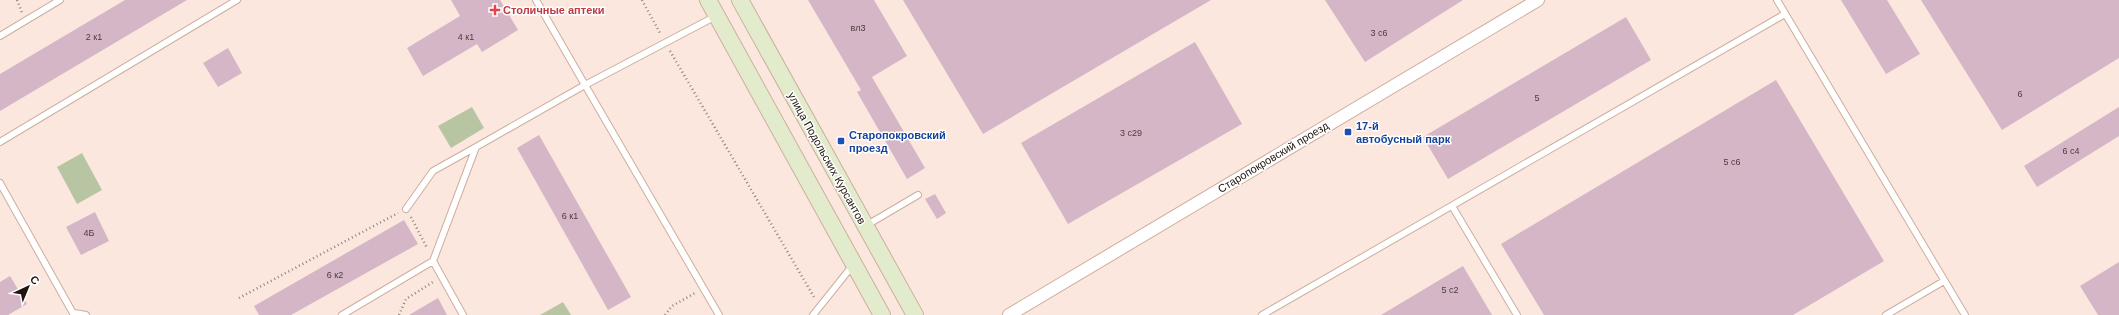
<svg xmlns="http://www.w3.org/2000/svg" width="2119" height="315" viewBox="0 0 2119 315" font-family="Helvetica,sans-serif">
	<rect width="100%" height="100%" fill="#fbe7dd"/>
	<!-- green -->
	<path fill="#b8c5a3" d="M472 107 484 128 451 148 438 126Z
		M82 153 102 190 77 204 57 167Z
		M563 302 571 315H540Z"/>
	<!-- building -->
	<path fill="#d5b6c7" d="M125 0H187L0 111V74Z
		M451 0H500L518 30 482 52 477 44 423 76 407 48 460 16Z
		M808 0H874L907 56 872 77 925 168 907 179 857 92 861 90Z
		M903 0H1211L983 134Z
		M1325 0H1463L1365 62Z
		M1841 0H1887L1920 54 1886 74Z
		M1921 0H2119V58L2002 130Z
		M1626 17 1651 60 1448 179 1423 137Z
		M1195 42 1242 124 1068 224 1021 143Z
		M228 48 242 73 218 87 203 63Z
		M1776 80 1884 261 1793 315H1544L1501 244Z
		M2119 107V136L2037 187 2024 166Z
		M539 135 631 297 608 310 517 148Z
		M935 194 946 213 937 219 925 199Z
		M95 212 109 241 81 255 66 227Z
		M404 220 418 244 291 315H259L254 306Z
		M2119 262V315H2098L2080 286Z
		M1463 266 1492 315H1381Z
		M10 276 27 304 8 315H0V282Z
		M438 298 447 315H409Z"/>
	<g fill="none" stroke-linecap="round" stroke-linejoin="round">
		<defs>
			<path id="lane" d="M536 0 585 85 716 16
				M1777 0 1965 315
				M0 36 60 0
				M0 142 237 0
				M0 183 74 315
				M1452 206 1517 315
				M406 209 433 171 476 147
				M867 225 918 195
				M74 313 86 315
				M342 315 433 261
				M463 315 433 261 476 147 585 85 719 315
				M813 315 853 265
				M1262 315 1785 14
				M1886 315 1944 281"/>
			<path id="street" d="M1009 315 1538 0"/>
			<path id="secondary" d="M708 0 882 315
				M740 0 915 315"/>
		</defs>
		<!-- lane casing -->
		<use href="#lane" stroke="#cdae9e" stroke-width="8"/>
		<!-- street casing -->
		<use href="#street" stroke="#cdae9e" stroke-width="14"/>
		<!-- secondary casing -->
		<use href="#secondary" stroke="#cdae9e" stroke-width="18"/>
		<!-- path -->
		<path stroke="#91827a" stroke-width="2.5" stroke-dasharray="1 3" stroke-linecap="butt" d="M17 0 22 13
			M642 0 661 35
			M670 51 814 297
			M411 217 427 248
			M239 298 398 213
			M399 315 406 299 433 282
			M665 315 672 306 695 293"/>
		<!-- lane -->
		<use href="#lane" stroke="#fff" stroke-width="6"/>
		<!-- street -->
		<use href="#street" stroke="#fff" stroke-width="12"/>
		<!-- secondary -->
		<use href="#secondary" stroke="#e2eccc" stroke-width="16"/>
	</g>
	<!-- markers -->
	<path fill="#e0444e" stroke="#fff" stroke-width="1.5" d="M493 4h4v4h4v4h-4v4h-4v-4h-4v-4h4z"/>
	<g fill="#1a4fb4" stroke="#fff" stroke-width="1.5">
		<rect x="1344" y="128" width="8" height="8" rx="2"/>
		<rect x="837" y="137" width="8" height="8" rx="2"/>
	</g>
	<g text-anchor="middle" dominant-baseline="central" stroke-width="3" stroke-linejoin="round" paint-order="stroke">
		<!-- number labels -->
		<g font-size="9" fill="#4c3c3c">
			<text x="858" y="28">вл3</text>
			<text x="1379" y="33">3 с6</text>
			<text x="94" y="37">2 к1</text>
			<text x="466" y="37">4 к1</text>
			<text x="2020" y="94">6</text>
			<text x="1537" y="98">5</text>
			<text x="1131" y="133">3 с29</text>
			<text x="2071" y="151">6 с4</text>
			<text x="1732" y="162">5 с6</text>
			<text x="570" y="216">6 к1</text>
			<text x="89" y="233">4Б</text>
			<text x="335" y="275">6 к2</text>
			<text x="1450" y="290">5 с2</text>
		</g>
		<!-- health labels -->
		<g font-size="11" font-weight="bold" fill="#be3a42" stroke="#fff" text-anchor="start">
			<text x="503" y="10">Столичные аптеки</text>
		</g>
		<!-- transit labels -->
		<g font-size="11" font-weight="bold" fill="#164399" stroke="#fff" text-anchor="start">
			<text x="1356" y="126">17-й<tspan x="1356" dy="13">автобусный парк</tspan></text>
			<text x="849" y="135">Старопокровский<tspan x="849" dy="13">проезд</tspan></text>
		</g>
		<!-- street labels -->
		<g font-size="11" fill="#1f140e" stroke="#fff">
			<text transform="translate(1273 157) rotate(-31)">Старопокровский проезд</text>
			<text transform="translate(827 158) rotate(61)">улица Подольских Курсантов</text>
		</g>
	</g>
	<!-- north arrow -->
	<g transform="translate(28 287) rotate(44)" stroke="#ffffff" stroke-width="3" paint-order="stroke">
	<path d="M0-3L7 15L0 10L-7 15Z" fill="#1f140e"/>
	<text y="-6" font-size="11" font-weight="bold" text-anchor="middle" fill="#1f140e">С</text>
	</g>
</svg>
